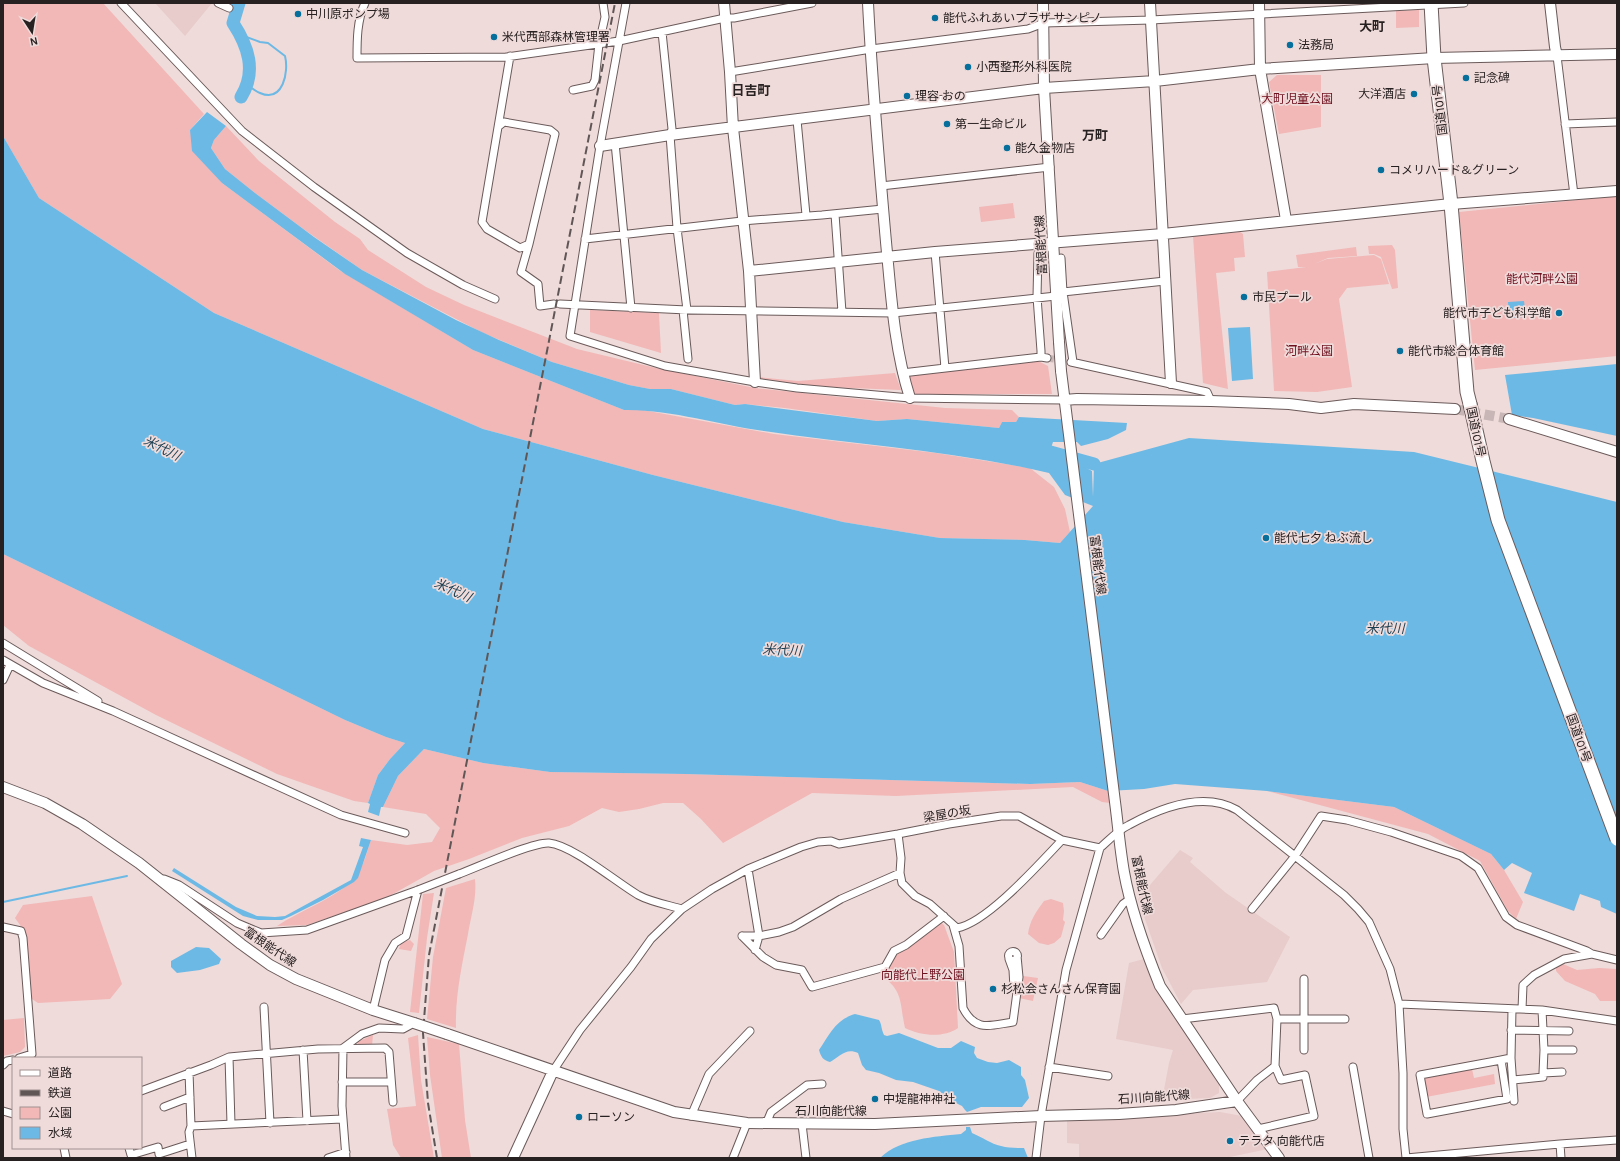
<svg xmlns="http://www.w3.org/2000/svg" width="1620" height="1161" viewBox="0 0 1620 1161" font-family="Karla,'Noto Sans JP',sans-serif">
	<rect width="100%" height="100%" fill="#efdbda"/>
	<!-- built -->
	<path fill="#e7cccb" d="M155 3H212L185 36Z
		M1180 850 1193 858 1190 862 1226 893 1290 937 1267 982 1193 990 1181 1004 1162 968 1138 899Z
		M1144 959 1219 1082V1093L1210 1098 1162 1100 1169 1063 1173 1050 1116 1039 1129 963Z
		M1220 1112 1242 1116 1268 1149 1225 1158H1079V1144L1067 1143V1120Z"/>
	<!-- green -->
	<path fill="#f1b8b7" d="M3 3H103L204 114 190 130 222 183 339 270 473 350 624 410H643L774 434 936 453 1030 468 1054 487 1065 509 1070 532 1060 543 1025 540 940 538 843 522 653 475 483 429 214 313 39 198 3 136Z
		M1419 10V27L1396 28V11Z
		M1277 75H1321V127L1279 134 1269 82Z
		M226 126 259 161 335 222 360 239 368 250 426 287 464 305 577 349 656 368 755 388 945 408 1012 410 1019 417 1016 422H1002L999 428 907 419 877 421 785 408 745 404 735 405 671 389H650L629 385 552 362 483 333 362 270 302 228 255 193 225 169 211 148 214 140Z
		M1617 196V356L1475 370 1459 212Z
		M1013 203 1015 218 981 222 979 207Z
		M1240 232 1243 234 1245 257 1234 258 1235 271 1216 273 1228 389 1203 383 1193 236Z
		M1392 245 1395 250 1398 288 1392 289 1381 257 1374 254H1369L1368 246Z
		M1356 247 1357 256 1328 258 1314 264 1327 259 1374 255 1381 259 1389 284 1347 288 1339 299 1352 387 1317 392 1274 391 1267 272 1306 267H1298L1296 255Z
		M590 310 659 313 661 353 590 332Z
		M1038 361 1048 366 1052 394H912L906 374Z
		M895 373 901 390 827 387 759 380 758 377 798 381Z
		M3 554 345 720 386 737 405 743 390 759 378 775 368 803 354 801 277 774 156 715 29 646 3 625Z
		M424 749 483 763 550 772 685 774 1030 784 1080 782 1108 791 1110 803 1102 802 1073 787 896 796 812 793 723 843 701 819 683 803H663L639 809 619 812 602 808 569 826 522 838 469 859 434 871 386 898 307 925 277 926C299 911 343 895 357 875 364 865 367 851 371 840L407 845 432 842 440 828 426 814 383 807 398 776Z
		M1267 791 1394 807 1491 854 1504 870 1523 902 1516 919 1508 911 1480 861 1428 834Z
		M475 879C477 898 471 916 468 934 462 965 455 996 456 1028L427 1019 433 957 446 888Z
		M434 893 427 938 419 1013 410 1012 423 894Z
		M92 896 122 984 110 999 38 1003 32 999 25 932 15 918 23 905Z
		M1051 899 1063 903 1064 911 1063 920 1065 922 1061 937 1054 943 1048 945 1039 943 1028 934C1030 920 1036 912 1044 901Z
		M938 920 944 925 954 952 958 1028C944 1038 921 1036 905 1028 900 1007 904 991 883 977L881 970 896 952 911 946Z
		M410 940 414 944 411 951 399 949 401 943Z
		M1563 964 1577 970 1599 968 1617 969V1001H1600L1595 994 1565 981 1556 971V966Z
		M1023 976 1038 978 1033 1001 1019 998Z
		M24 1018 25 1047 20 1052 3 1056V1020Z
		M373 1035 372 1046H360L357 1042Z
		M418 1035 421 1080 434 1158H401L393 1145 387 1109 416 1106 408 1038Z
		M427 1037 459 1044 465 1120 471 1158H442L430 1075Z
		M1472 1069 1474 1078 1494 1074 1495 1084 1426 1097 1422 1078Z"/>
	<!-- water -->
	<path fill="#6db9e5" d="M207 112 226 126 214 140 211 148 225 169 255 193 314 237 362 270 456 320 499 340 552 362 629 385 650 389H671L735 405 745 404 877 421 907 419 999 428 1002 422H1016L1019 417 1127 423 1126 430 1108 439 1081 446 1077 442H1053L1051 448 1055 457 1081 465 1092 471 1093 497 1094 464 1189 438 1414 452 1617 502V914L1601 907 1600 901 1580 894 1574 911 1524 893 1532 873 1512 863 1504 870 1491 854 1394 807 1267 791 1175 784 1144 789 1108 791 1080 782 1030 784 685 774 550 772 483 763 424 749 398 776 383 807H381L379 816 368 812 370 804 368 803 378 775 390 759 405 743 386 737 345 720 3 554V136L39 198 214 313 483 429 653 475 843 522 940 538 1025 540 1060 543 1093 506 1065 495 1049 473C956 451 859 445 764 431 719 425 669 409 624 410L473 350 345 274 222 183 192 151 190 130Z
		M1524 301 1526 317 1509 318 1508 302Z
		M1250 327 1253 379 1232 381 1228 328Z
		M1617 364V436L1533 418 1512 415 1505 375Z
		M361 838 371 840 358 878 354 882 323 900 291 916 282 920H258L243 916 172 871 174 868 236 907 257 916 275 917 285 916 351 880 363 847 359 846Z
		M196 947 209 948 221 959 219 964 200 970 177 973 171 967V961Z
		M855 1014 879 1020C882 1025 881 1029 884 1035L887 1036 899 1033 938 1048H951L961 1041 975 1047 974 1053 977 1058 988 1062 997 1063 1009 1060 1021 1067V1075L1025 1080 1029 1098 1022 1107H981L967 1112 965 1110 962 1106 954 1102 939 1091 913 1082 896 1080 879 1073 866 1070 862 1065 858 1053C846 1047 839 1057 830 1062 823 1060 821 1057 819 1050 830 1034 835 1020 855 1014Z
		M966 1127H970L972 1133C982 1137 991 1144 1001 1146 1008 1148 1016 1148 1024 1148L1028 1158H880C901 1138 934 1137 961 1134L966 1130Z"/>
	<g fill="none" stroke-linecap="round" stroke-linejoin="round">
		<!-- stream -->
		<path stroke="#6db9e5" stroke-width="2" d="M241 35 260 42 268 43 285 56C289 72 283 103 260 93 255 91 251 87 247 85
			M3 902 127 876"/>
		<!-- river -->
		<path stroke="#6db9e5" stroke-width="13" d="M239 3 233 23C248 46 257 71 241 97
			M1036 448 1094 464"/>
		<!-- street-tunnel -->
		<path stroke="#c7b6b5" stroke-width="7" stroke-dasharray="7 3.5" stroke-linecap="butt" d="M1047 358 1071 362"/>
		<!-- secondary-tunnel -->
		<path stroke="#c7b6b5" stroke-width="10" stroke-dasharray="10 5" stroke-linecap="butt" d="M1455 409 1509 419"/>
		<defs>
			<path id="street" d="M121 3 242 131 314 187 407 253 463 285 495 299
				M218 3 229 8
				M365 3C357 20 357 40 357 58L506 57 619 41 725 18H734L812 3
				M626 3 600 146 570 336 665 366 755 382 797 388 910 398 1064 400
				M662 32 672 129 670 135 677 228 687 310
				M1557 56 1574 195
				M730 72 871 49 1028 29 1044 23 1151 20 1464 3
				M573 90 592 86 595 80 599 44 605 17 603 3
				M797 120 806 215
				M1565 124 1617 122
				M499 126 504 122 550 130 555 134 529 244 520 248 487 229 482 222 510 56
				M615 143 631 308
				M881 186 1050 167
				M835 214 842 312
				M585 239 742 221 822 215 883 209
				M529 244 521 272 538 284 540 306 554 304
				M935 252 945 368
				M1061 258 1063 292
				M560 304 687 310 893 313 1056 296
				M683 310 688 359
				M1041 357V351L1037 297 1038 253 1053 244
				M1071 362 1207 392 1211 401
				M1073 362 1063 292 1165 281
				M902 373 1041 357 1047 358
				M3 643 98 701
				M3 660 43 683 113 711 341 815 405 833
				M3 680 10 665
				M898 834 901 858 900 873 902 883 915 896 930 904 957 928C987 923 1040 863 1062 840
				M748 869 759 936 755 950
				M459 874C478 867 532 842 549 843 572 845 616 882 638 895 651 902 668 905 682 909
				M164 879 179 885 237 923 261 933 307 930 418 890
				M1252 909 1295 856 1321 816 1347 820 1391 832 1461 856 1478 868 1506 917 1517 925 1587 951 1592 954 1617 960
				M953 925 959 946 963 1008C976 1033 991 1025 1013 1022L1019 977 1017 956
				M3 927 21 931 23 938 32 1054 19 1058
				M1101 935 1123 904 1130 899
				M742 936 763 957 776 965 802 970 812 987 885 967 894 951 906 945 944 916
				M742 936H759L779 932 793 927 841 899 900 873
				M1008.5 956a4.5 4.5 0 1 1 9 0a4.5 4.5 0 1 1-9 0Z
				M1009 959 1013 970 1014 988
				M1304 979V1050
				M1399 1004 1542 1010 1617 1021
				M264 1007 270 1123
				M1512 1009 1511 1058 1514 1101
				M1522 1009 1523 985 1534 975 1564 959 1592 954
				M373 1010 385 960 395 943 406 936 418 890
				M1542 1010 1544 1050 1543 1073 1562 1072
				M1182 1019 1274 1008 1277 1019 1275 1066 1257 1080 1237 1101
				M1277 1019H1345
				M1511 1030 1569 1031
				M343 1048 342 1106 346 1158
				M343 1048 362 1034 379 1028 403 1029 414 1023
				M303 1050 307 1121
				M1544 1050H1573
				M229 1057 231 1124
				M1501 1060 1507 1099 1427 1114 1420 1075 1501 1060 1511 1058
				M3 1065 7 1061 13 1060
				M1049 1067 1108 1076
				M1353 1067 1369 1158
				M553 1071 580 1030 631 967 651 939 682 909 712 889 748 869 801 847 818 842 831 841 839 844 898 834 949 824 1001 816H1019L1062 840 1100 848C1109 840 1118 830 1129 825 1160 808 1204 791 1237 810L1344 895 1358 909 1369 922 1390 969 1399 1004 1403 1073V1129L1406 1158
				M189 1072 191 1126
				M1513 1080 1543 1077V1073
				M342 1082H391
				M141 1091 211 1065 229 1057 318 1049 385 1048 389 1052 393 1102
				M164 1107 190 1097
				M3 1111 13 1114
				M691 1116 709 1074 750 1031
				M766 1124 771 1112 807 1085 822 1084
				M802 1124 806 1158
				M1258 1129 1314 1116 1305 1075 1281 1080 1275 1066
				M1560 1144 1561 1158
				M64 1148 66 1158
				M129 1148 131 1155 158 1147 159 1154 190 1144
				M192 1158 189 1132 191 1126 342 1119
				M328 1158 346 1152
				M733 1158 747 1123
				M1036 1158 1041 1116 1066 970 1100 848
				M1406 1158 1560 1144 1617 1140"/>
			<path id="secondary" d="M724 3 730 72 733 128 749 271 755 382
				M868 3C872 83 879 163 886 242 891 294 894 348 910 398
				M1043 3 1044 88 1059 342
				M1150 3 1171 383
				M1259 3 1260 69 1286 220
				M1550 3 1555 47 1557 56
				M600 146 670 135 1044 88 1155 81 1260 69 1434 58 1617 54
				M749 271 935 252 1163 234 1451 204 1617 191
				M1061 371 1115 802C1118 825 1120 849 1124 872 1131 911 1145 949 1160 986L1237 1101 1279 1158
				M1064 400 1077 399 1211 401 1289 404 1321 408 1354 404 1455 409
				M1509 419 1617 452
				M3 787 45 803 82 824 139 863 241 944 270 965 296 979 373 1010 414 1023
				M447 1034 674 1112 747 1123 875 1124 1041 1116 1119 1114 1176 1110 1237 1101
				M513 1158 553 1071"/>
			<path id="highway" d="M1431 3 1434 58 1451 204 1467 392 1470 404"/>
		</defs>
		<!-- street casing -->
		<use href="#street" stroke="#6b5a5a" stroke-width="9"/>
		<!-- secondary casing -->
		<use href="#secondary" stroke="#6b5a5a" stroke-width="12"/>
		<!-- highway casing -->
		<use href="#highway" stroke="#6b5a5a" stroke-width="15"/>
		<!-- street -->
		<use href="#street" stroke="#fff" stroke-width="7"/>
		<!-- secondary -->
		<use href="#secondary" stroke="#fff" stroke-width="10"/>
		<!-- highway -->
		<use href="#highway" stroke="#fff" stroke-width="13"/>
		<!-- rail -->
		<path stroke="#615656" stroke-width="2" stroke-dasharray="8 4" stroke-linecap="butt" d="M437 1158 428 1103 423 1033 429 955 615 3"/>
		<defs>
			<path id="street-bridge" d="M418 890 459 874"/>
			<path id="secondary-bridge" d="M1059 342 1061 371
				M414 1023 447 1034"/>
			<path id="highway-bridge" d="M1470 404 1483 461 1498 520 1617 839"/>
		</defs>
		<!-- street-bridge casing -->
		<use href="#street-bridge" stroke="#6b5a5a" stroke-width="9" stroke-linecap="butt"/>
		<!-- secondary-bridge casing -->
		<use href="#secondary-bridge" stroke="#6b5a5a" stroke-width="12" stroke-linecap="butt"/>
		<!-- highway-bridge casing -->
		<use href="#highway-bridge" stroke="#6b5a5a" stroke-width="15" stroke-linecap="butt"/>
		<!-- street-bridge -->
		<use href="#street-bridge" stroke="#fff" stroke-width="7"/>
		<!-- secondary-bridge -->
		<use href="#secondary-bridge" stroke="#fff" stroke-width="10"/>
		<!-- highway-bridge -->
		<use href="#highway-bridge" stroke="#fff" stroke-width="13"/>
	</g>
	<!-- markers -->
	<g fill="#066f9c" stroke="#efdbda" stroke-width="1.5">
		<circle cx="298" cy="14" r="4"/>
		<circle cx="935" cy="18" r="4"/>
		<circle cx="494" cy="37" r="4"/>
		<circle cx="1290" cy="45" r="4"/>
		<circle cx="968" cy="67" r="4"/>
		<circle cx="1466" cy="78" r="4"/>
		<circle cx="1414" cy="94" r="4"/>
		<circle cx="907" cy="96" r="4"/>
		<circle cx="947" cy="124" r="4"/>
		<circle cx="1007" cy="148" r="4"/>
		<circle cx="1381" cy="170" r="4"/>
		<circle cx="1244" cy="297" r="4"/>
		<circle cx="1559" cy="313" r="4"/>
		<circle cx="1400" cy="351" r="4"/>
		<circle cx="1266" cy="538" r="4"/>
		<circle cx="993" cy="989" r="4"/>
		<circle cx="875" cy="1099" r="4"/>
		<circle cx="579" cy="1117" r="4"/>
		<circle cx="1230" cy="1141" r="4"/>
	</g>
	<g text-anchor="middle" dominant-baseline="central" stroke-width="3.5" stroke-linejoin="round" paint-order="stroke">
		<!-- poi labels -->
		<g font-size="12" fill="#282121" stroke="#efdbda" text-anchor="start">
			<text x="306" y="14">中川原ポンプ場</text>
			<text x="943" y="18">能代ふれあいプラザ サンピノ</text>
			<text x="502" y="37">米代西部森林管理署</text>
			<text x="1298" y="45">法務局</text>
			<text x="976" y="67">小西整形外科医院</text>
			<text x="1474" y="78">記念碑</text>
			<text x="1406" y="94" text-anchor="end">大洋酒店</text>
			<text x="915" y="96">理容 おの</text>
			<text x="955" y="124">第一生命ビル</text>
			<text x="1015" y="148">能久金物店</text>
			<text x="1389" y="170">コメリハード&amp;グリーン</text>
			<text x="1252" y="297">市民プール</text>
			<text x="1551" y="313" text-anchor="end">能代市子ども科学館</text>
			<text x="1408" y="351">能代市総合体育館</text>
			<text x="1274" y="538">能代七夕 ねぶ流し</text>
			<text x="1001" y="989">杉松会さんさん保育園</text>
			<text x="883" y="1099">中堤龍神神社</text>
			<text x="587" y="1117">ローソン</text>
			<text x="1238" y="1141">テラタ 向能代店</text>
		</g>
		<!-- park labels -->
		<g font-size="12" fill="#6f0f1e" stroke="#efdbda">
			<text x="1297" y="99">大町児童公園</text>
			<text x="1542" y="279">能代河畔公園</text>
			<text x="1309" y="351">河畔公園</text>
			<text x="923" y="975">向能代上野公園</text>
		</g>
		<!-- street labels -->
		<g font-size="12" fill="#282121" stroke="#efdbda">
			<text transform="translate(1440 110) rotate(-97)">国道101号</text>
			<text transform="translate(1041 245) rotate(-93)">富根能代線</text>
			<text transform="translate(1476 432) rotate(78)">国道101号</text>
			<text transform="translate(1098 565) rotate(83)">富根能代線</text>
			<text transform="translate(1579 738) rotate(70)">国道101号</text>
			<text transform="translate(947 814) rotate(-10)">梁屋の坂</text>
			<text transform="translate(1142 885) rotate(78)">富根能代線</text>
			<text transform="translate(270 947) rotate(34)">富根能代線</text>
			<text transform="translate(1154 1097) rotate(-4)">石川向能代線</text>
			<text x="831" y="1111">石川向能代線</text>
		</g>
		<!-- neighbourhood labels -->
		<g font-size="13" font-weight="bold" fill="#282121" stroke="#efdbda">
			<text x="1372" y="26">大町</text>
			<text x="751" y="90">日吉町</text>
			<text x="1095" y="135">万町</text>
		</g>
		<!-- water labels -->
		<g font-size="13" font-style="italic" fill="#1b3d50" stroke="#efdbda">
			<text transform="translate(162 448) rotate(26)">米代川</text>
			<text transform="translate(453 590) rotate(24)">米代川</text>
			<text x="1385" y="628">米代川</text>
			<text transform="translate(782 650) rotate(3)">米代川</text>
		</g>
	</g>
	<!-- border -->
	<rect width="1620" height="1161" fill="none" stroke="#282121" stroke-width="8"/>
	<!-- legend -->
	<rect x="12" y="1057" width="130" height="92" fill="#efdbda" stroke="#9f9190"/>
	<rect x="20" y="1070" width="20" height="6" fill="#ffffff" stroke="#9f9190"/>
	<text x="48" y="1077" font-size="12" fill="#282121">道路</text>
	<rect x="20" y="1090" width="20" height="6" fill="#615656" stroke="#9f9190"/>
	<text x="48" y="1097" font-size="12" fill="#282121">鉄道</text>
	<rect x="20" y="1107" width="20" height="12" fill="#f1b8b7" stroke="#9f9190"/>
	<text x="48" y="1117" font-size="12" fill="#282121">公園</text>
	<rect x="20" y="1127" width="20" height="12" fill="#6db9e5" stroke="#9f9190"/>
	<text x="48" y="1137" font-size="12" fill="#282121">水域</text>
	<!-- north arrow -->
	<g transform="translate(32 32) rotate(168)" stroke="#efdbda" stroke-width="3" paint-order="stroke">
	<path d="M0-3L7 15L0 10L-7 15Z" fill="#282121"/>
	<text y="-6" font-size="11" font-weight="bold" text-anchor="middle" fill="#282121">N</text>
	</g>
</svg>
